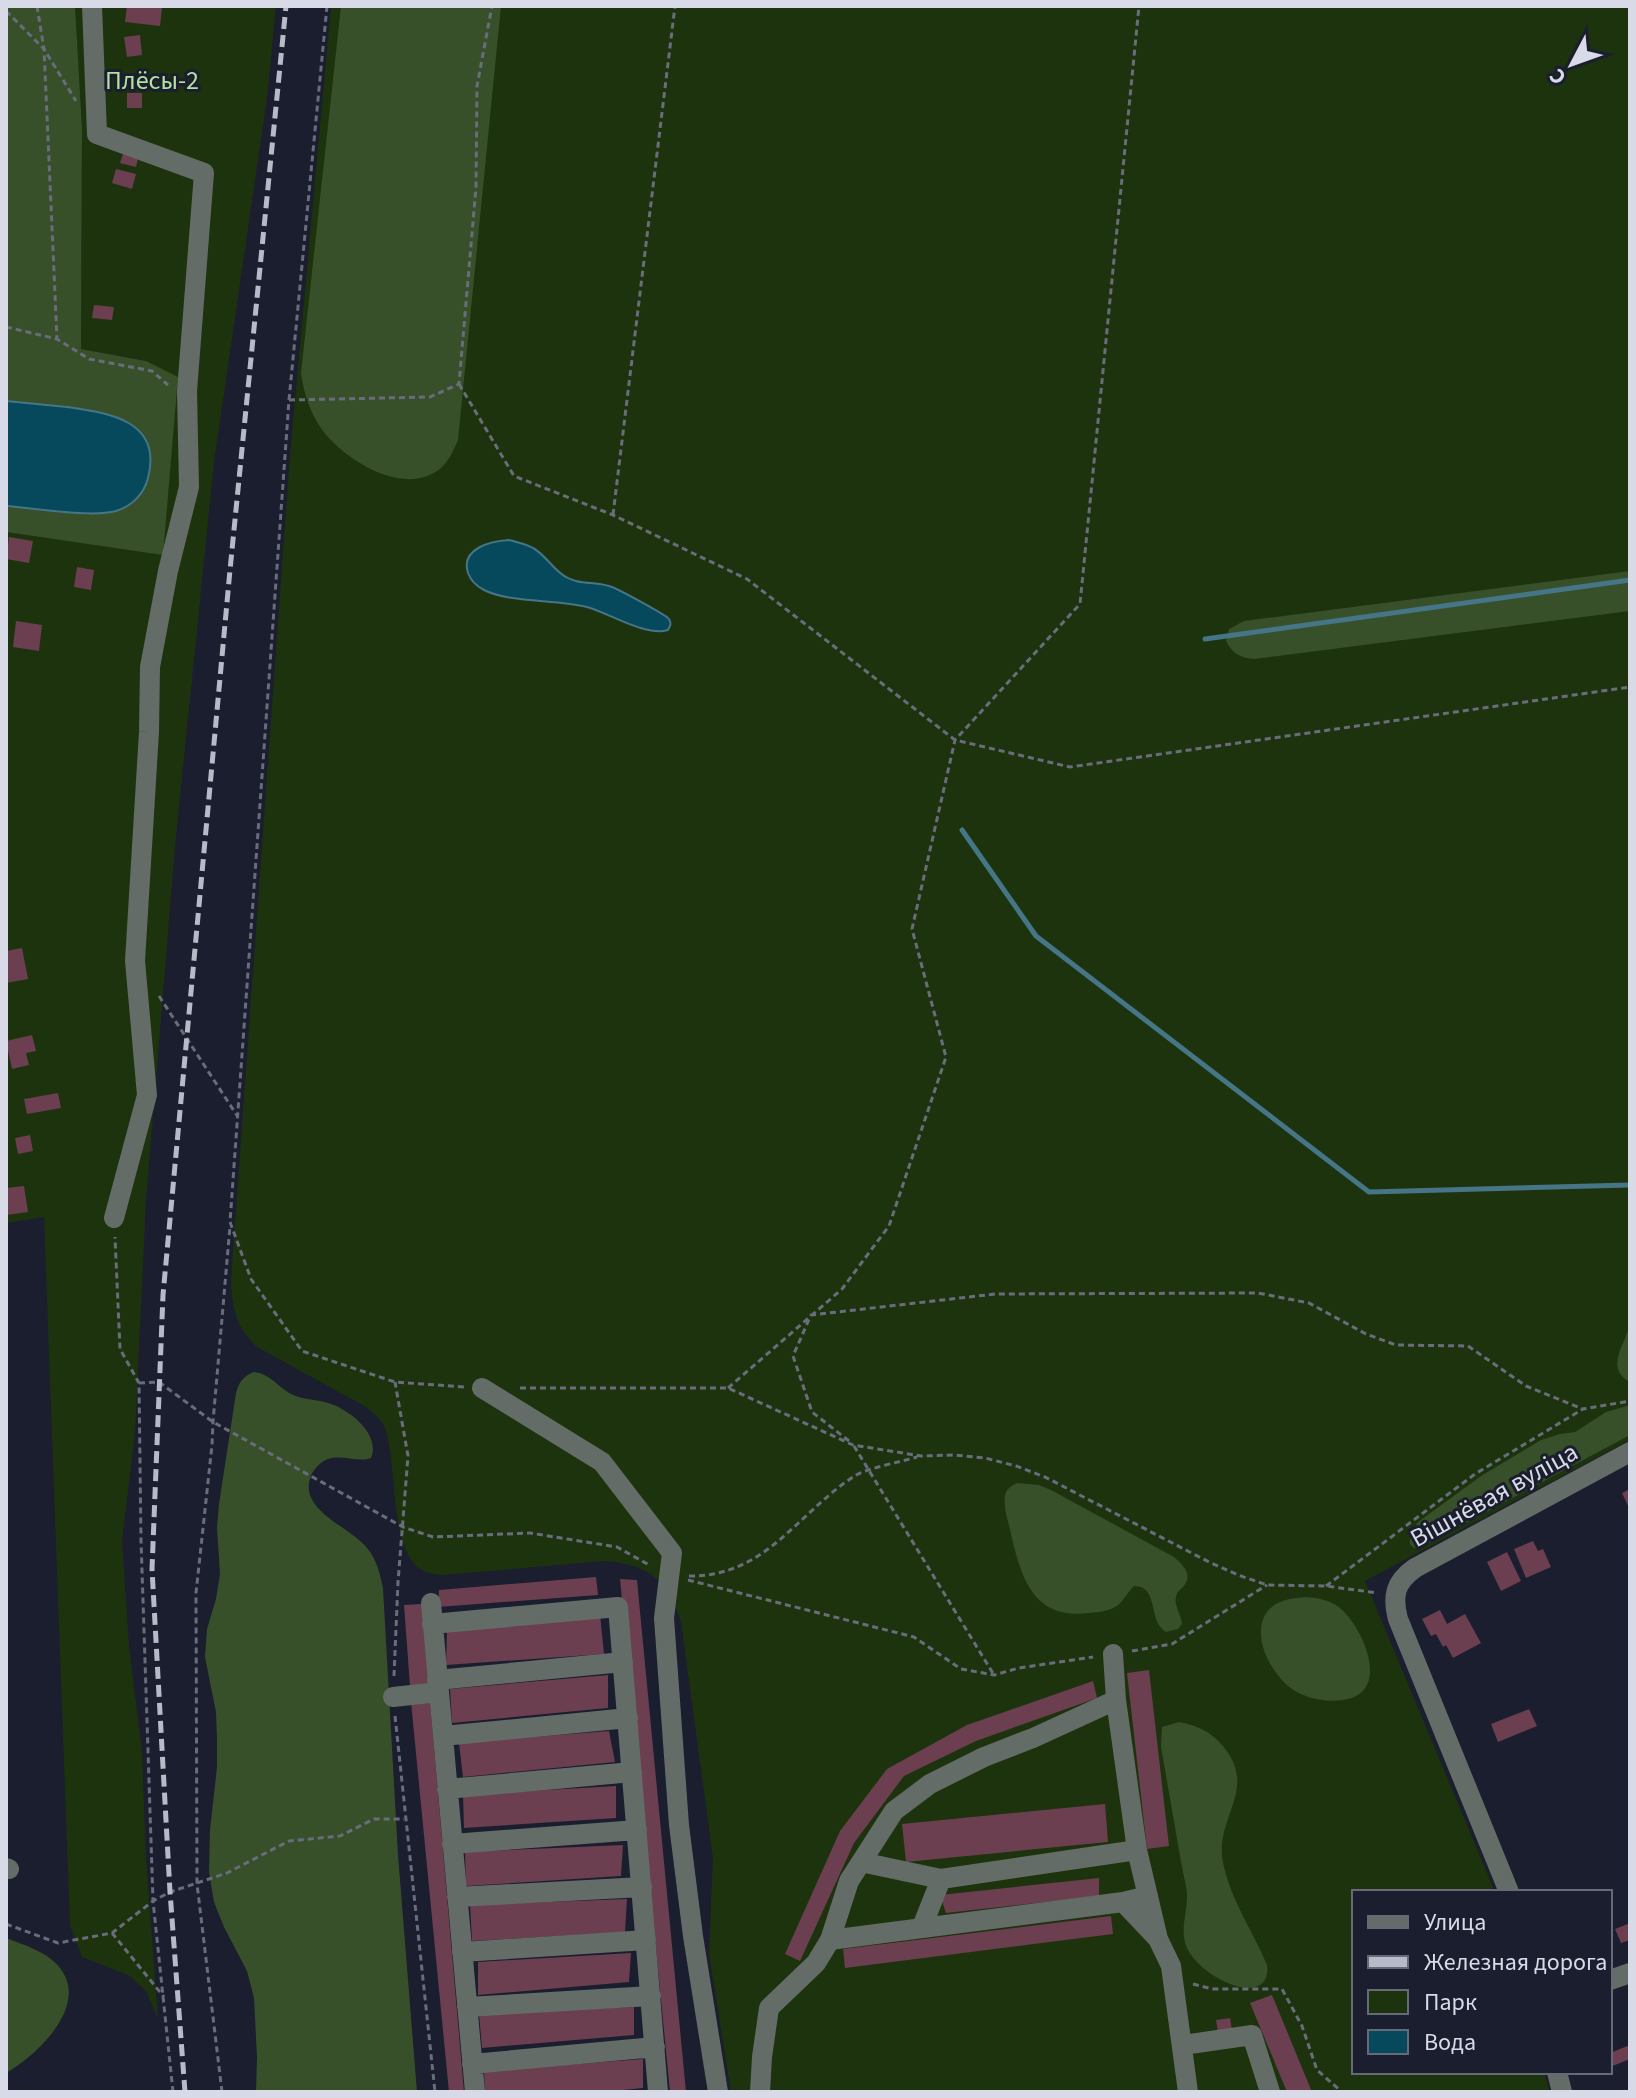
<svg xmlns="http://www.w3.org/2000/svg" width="1636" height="2098" viewBox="0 0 1636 2098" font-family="'Source Sans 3',sans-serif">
	<rect width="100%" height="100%" fill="#1a1e2e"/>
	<!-- green -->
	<path fill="#1d330e" d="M75 6H276L267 98 214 462 175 847 146 1201 135 1433 122 1540 129 1646 142 1752 146 1858 158 2018 146 1991 130 1976 82 1957 70 1926 44 1217 6 1223V532L162 554 146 361 81 349 82 128Z
		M331 6H1630V1440L1365 1581 1495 1892H1354V2072H1544L1550 2092H731L709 1953 713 1858 681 1622C667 1579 650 1565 605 1561L442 1575C437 1574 429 1574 424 1571 387 1554 399 1461 384 1426 381 1419 374 1414 368 1408L257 1347C236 1328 232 1307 231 1280L290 455Z"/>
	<!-- forest -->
	<path fill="#375029" d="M6 6H75L82 128 81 349 146 361 178 377 163 555 6 532Z
		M341 6H501L458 440C454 449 450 459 442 467 407 499 346 461 323 431 310 413 304 394 301 373Z
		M1630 571V611L1254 659C1240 658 1232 653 1226 641L1229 629 1244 621Z
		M1630 1324V1382C1604 1368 1625 1345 1630 1324Z
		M253 1372C269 1373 277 1386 291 1394 303 1400 316 1399 328 1403 349 1409 381 1434 371 1458 357 1463 343 1454 328 1459 321 1462 314 1468 311 1476 297 1510 351 1527 367 1548 377 1560 380 1574 383 1588L398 1855 417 2092H256L257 2057 254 1998 247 1971 224 1927 214 1902 209 1872 210 1830 217 1767V1739L216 1712 205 1657 207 1629 216 1599 220 1574 217 1528 219 1504 236 1393C239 1382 243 1377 253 1372Z
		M1630 1405V1435L1421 1547 1414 1548 1410 1544V1533L1418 1522 1481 1476 1541 1440 1560 1434 1575 1432 1606 1412Z
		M1017 1483 1039 1485 1051 1490 1174 1557C1183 1565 1193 1574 1184 1586 1180 1590 1177 1591 1176 1597 1174 1606 1181 1615 1182 1624L1178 1629 1166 1632C1147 1621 1160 1586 1134 1586 1128 1592 1124 1600 1118 1605 1109 1612 1098 1612 1088 1613 1033 1620 1021 1577 1011 1534 1009 1523 1003 1508 1005 1496 1006 1489 1011 1486 1017 1483Z
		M1306 1597C1318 1598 1330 1600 1340 1608 1364 1628 1392 1694 1343 1700 1330 1702 1313 1700 1301 1694 1272 1682 1242 1625 1276 1604 1285 1599 1295 1598 1306 1597Z
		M1179 1722C1196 1725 1210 1731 1222 1745 1260 1789 1214 1817 1223 1862 1230 1899 1253 1931 1267 1965 1271 1997 1235 1989 1218 1978 1206 1972 1193 1960 1187 1948 1179 1930 1188 1911 1187 1893 1185 1879 1181 1864 1179 1850 1173 1816 1167 1781 1161 1747L1162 1727Z
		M6 1938C24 1945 48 1952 60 1968 90 2006 36 2056 6 2073Z"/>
	<!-- water -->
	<path fill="#06495c" stroke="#457586" stroke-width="2" d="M6 401C26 403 47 405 67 407 108 413 163 420 148 478 144 494 132 506 116 511 91 518 34 508 6 506Z
		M509 540C517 542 526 544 533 548 546 555 553 570 566 577 579 585 594 581 609 586 615 587 666 615 669 619 672 625 670 625 668 630 646 637 609 613 587 607 557 599 509 603 484 590 476 586 471 581 468 573 460 548 492 541 509 540Z"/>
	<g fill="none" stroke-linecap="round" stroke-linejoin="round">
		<!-- stream -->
		<path stroke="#457586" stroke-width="5" d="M1205 639 1630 580
			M962 830 1036 936 1369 1192 1630 1185"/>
	</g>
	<!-- building -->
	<path fill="#6b3e50" d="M127 6 162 8 160 26 125 22Z
		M140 35 142 55 127 57 124 37Z
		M127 93H142V108H127Z
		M123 154 138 158 136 167 120 163Z
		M116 169 136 174 132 189 112 183Z
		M94 305 114 307 112 320 92 318Z
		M9 537 33 541 29 563 6 559Z
		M77 567 94 570 91 590 74 587Z
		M16 621 42 625 39 651 13 647Z
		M22 948 28 979 6 983V951Z
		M32 1035 36 1051 26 1053 29 1065 12 1069 6 1041Z
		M58 1093 61 1108 27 1114 24 1099Z
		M30 1135 33 1151 18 1154 15 1138Z
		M24 1186 28 1212 7 1215 6 1188Z
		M1630 1489V1510L1622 1493Z
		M1533 1541 1538 1551 1543 1549 1551 1567 1526 1578 1514 1549Z
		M1507 1552 1521 1581 1501 1591 1487 1562Z
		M596 1577 598 1595 438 1607 439 1590Z
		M620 1579 637 1580 686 2092H670Z
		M422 1604 432 1683 410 1686 404 1605Z
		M1440 1610 1447 1624 1465 1614 1481 1643 1453 1658 1446 1645 1443 1647 1436 1634 1431 1636 1422 1619Z
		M600 1614 604 1654 446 1665 447 1630Z
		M1149 1670 1169 1846 1147 1849 1127 1673Z
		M608 1675V1708L452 1723 450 1689Z
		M1093 1681 1097 1698 976 1741 904 1776 854 1843 800 1961 785 1954 840 1831 887 1769 967 1725Z
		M430 1701 464 2092H449L411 1702Z
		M1529 1709 1537 1726 1498 1742 1491 1724Z
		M609 1731 615 1762 463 1777 459 1743Z
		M616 1786V1818L464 1828 463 1795Z
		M1105 1804 1108 1842 906 1862 902 1824Z
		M623 1845 621 1876 466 1886 465 1852Z
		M1099 1878V1896L946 1913 940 1895Z
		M627 1899 625 1932 472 1941 470 1905Z
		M1111 1916 1113 1934 845 1968 843 1949Z
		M1630 1923V1940L1621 1943 1615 1929Z
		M631 1953 629 1982 478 1995V1962Z
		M1272 1995 1312 2092H1287L1250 2003Z
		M634 2007V2035L482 2048 479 2014Z
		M1230 2018 1233 2036 1219 2038 1216 2020Z
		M1630 2045V2059L1610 2067V2053Z
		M643 2059V2088L603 2092H485L484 2071Z"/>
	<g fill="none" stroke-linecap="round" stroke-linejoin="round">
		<!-- path -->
		<path stroke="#696c7b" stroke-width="3" stroke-dasharray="6 4" stroke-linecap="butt" d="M37 6 44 49 57 339
			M327 6 289 400 230 1222 251 1279 302 1351 395 1382 464 1387
			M6 11 44 49 76 101
			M6 327 57 339 89 359 152 371 168 385
			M459 384 514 476 613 515 747 579 955 740 1070 767 1630 687
			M289 400 430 397 459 384 476 187 477 86 492 6
			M613 515 675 6
			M159 996 238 1117
			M139 1383 159 1382 213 1422 403 1527 433 1537 530 1533 617 1547 651 1566
			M520 1388H728L853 1445 921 1456 955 1455 985 1458 1016 1466 1045 1477 1209 1562 1238 1575 1267 1585 1326 1586 1378 1593
			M728 1388 842 1289 889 1226 946 1057 912 929 955 740 1080 604 1139 6
			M849 1441 812 1412 793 1356 811 1315 995 1294 1258 1293 1309 1303 1366 1334 1396 1345 1468 1346 1526 1386 1583 1409
			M854 1446 994 1675
			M689 1576C765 1577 797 1514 853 1477 866 1468 901 1462 917 1457
			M688 1580 914 1637 961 1669 994 1675 1019 1668 1093 1657
			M1326 1586 1475 1474 1583 1409 1630 1401
			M1132 1651 1172 1644 1267 1585
			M394 1676 398 1582 408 1456 395 1382
			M395 1716 435 2092
			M6 1924 58 1943 112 1933 153 1901 141 1540 139 1383 120 1349 115 1237
			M112 1933 164 1997
			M1193 1984 1212 1989H1282L1302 2026 1317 2070 1342 2092
			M173 2092 153 1901 170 1892 227 1873 289 1841 340 1836 374 1819H404
			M222 2092 197 1884 196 1593 212 1445 213 1422 230 1226"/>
		<!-- minor -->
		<path stroke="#636c66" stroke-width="20" d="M92 6 97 134 204 173 187 391 189 487 168 571 150 667 149 732 135 961 147 1095 114 1218
			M482 1388 602 1462 672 1553 664 1618 679 1825 693 1936 718 2092
			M431 1603 475 2092
			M432 1624 618 1607 658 2092
			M437 1680 623 1662
			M393 1697 439 1692
			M1116 1700 1137 1850 1158 1939
			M443 1736 628 1718
			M447 1789 632 1772
			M452 1844 637 1830
			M861 1862 941 1879
			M6 1868 9 1869
			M1509 1892 1398 1619C1392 1596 1395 1582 1415 1568L1630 1452
			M457 1897 642 1887
			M1123 1902 1158 1939 1171 1966 1188 2092
			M922 1927 941 1879 1137 1850
			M830 1940 1123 1902 1148 1896
			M462 1952 646 1940
			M1610 1980 1630 1973
			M467 2007 651 1996
			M1183 2045 1252 2035 1270 2092
			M472 2064 655 2047
			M1557 2072 1562 2092
			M760 2092 762 2057 769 2008 816 1963 830 1940 849 1881 894 1811 930 1784 984 1757 1033 1738 1116 1700 1113 1654"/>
		<!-- rail -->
		<path stroke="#b7bac7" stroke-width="5" stroke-dasharray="12 6" stroke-linecap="butt" d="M185 2092 170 1892 152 1569 163 1295 230 570 286 6"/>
	</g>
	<g text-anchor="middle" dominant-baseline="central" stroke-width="6" stroke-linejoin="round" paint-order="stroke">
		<!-- park labels -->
		<g font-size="26" fill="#b5e09f" stroke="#1a1e2e">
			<text x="152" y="80">Плёсы-2</text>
		</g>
		<!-- street labels -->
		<g font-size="26" fill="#d8dbe7" stroke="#1a1e2e">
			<text transform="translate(1494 1495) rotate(-29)">Вішнёвая вуліца</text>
		</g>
	</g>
	<!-- border -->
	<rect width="1636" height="2098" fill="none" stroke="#d8dbe7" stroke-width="16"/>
	<!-- legend -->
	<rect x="1352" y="1890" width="260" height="184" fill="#1a1e2e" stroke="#666a78" stroke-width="2"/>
	<rect x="1368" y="1916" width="40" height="12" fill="#636c66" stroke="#666a78" stroke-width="2"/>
	<text x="1424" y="1930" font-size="24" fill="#d8dbe7">Улица</text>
	<rect x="1368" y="1956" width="40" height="12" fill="#b7bac7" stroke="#666a78" stroke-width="2"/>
	<text x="1424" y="1970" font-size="24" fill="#d8dbe7">Железная дорога</text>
	<rect x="1368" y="1990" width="40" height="24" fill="#1d330e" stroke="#666a78" stroke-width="2"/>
	<text x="1424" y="2010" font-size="24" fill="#d8dbe7">Парк</text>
	<rect x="1368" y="2030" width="40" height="24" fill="#06495c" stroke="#666a78" stroke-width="2"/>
	<text x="1424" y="2050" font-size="24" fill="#d8dbe7">Вода</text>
	<!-- north arrow -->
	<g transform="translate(1572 64) rotate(229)" stroke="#1a1e2e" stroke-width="6" paint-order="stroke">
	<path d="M0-6L14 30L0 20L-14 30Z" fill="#d8dbe7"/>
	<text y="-12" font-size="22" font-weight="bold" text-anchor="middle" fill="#d8dbe7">С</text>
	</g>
</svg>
